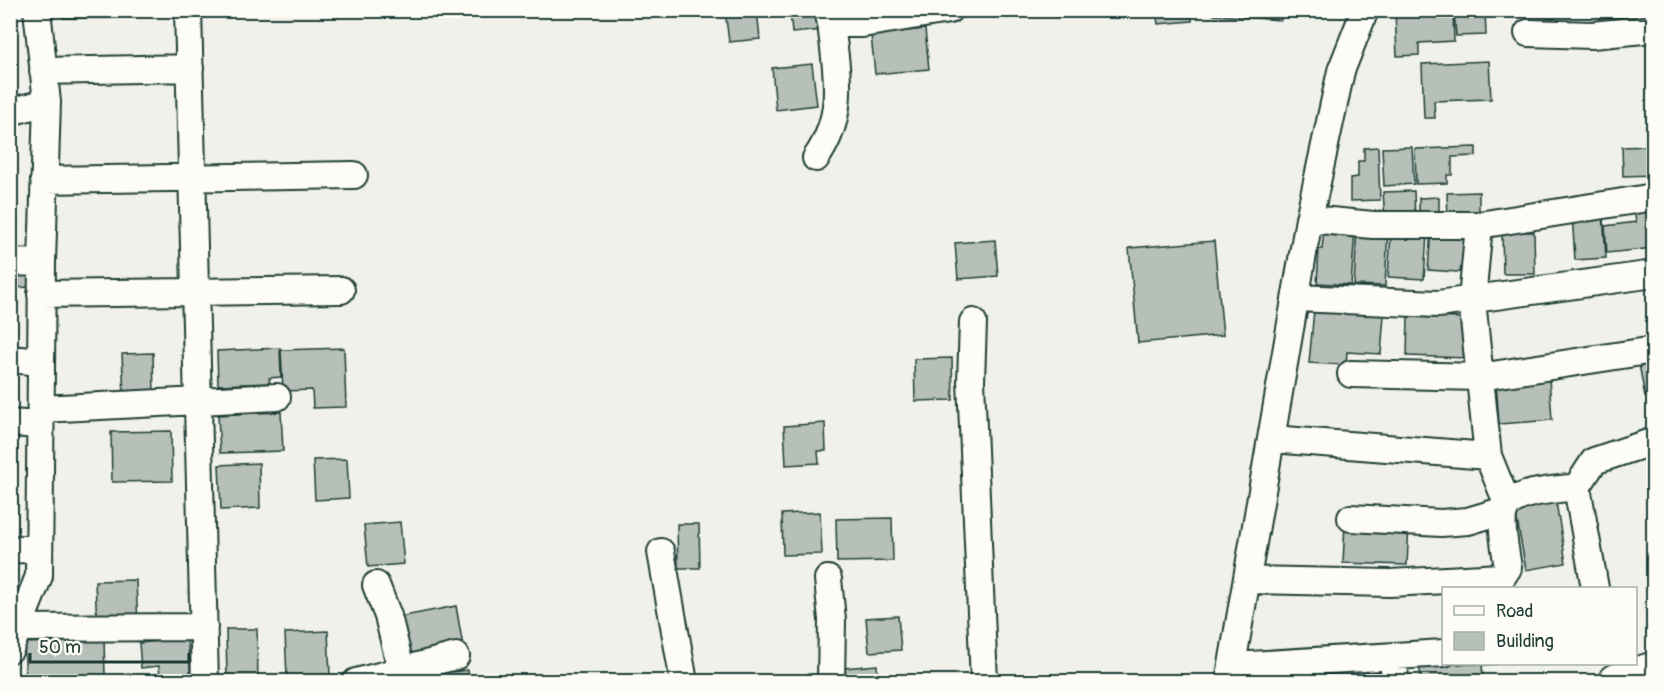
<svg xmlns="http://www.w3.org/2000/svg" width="1664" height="692" viewBox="0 0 1664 692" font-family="Pangolin,sans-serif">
	<rect width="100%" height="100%" fill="#f0f1eb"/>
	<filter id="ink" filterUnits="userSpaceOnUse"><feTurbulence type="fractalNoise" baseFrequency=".0167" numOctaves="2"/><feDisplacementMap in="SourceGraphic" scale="12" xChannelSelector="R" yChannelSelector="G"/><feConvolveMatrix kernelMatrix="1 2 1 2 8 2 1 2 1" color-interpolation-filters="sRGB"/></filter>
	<g filter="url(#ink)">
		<!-- building -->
		<path fill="#b6bfb8" stroke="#1f3d34" stroke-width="1.5" d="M63 10H110V18H63Z
			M725 10H757L760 39 729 42Z
			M790 10H821L823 30 792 33Z
			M1156 10H1191L1192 21 1158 24Z
			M1215 10H1281V20L1214 15Z
			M1453 10 1454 41 1419 43V55L1397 56 1395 12Z
			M1454 10H1485L1486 35 1456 36Z
			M1599 10H1619L1620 25 1600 26Z
			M925 29 929 69 875 74 871 35Z
			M1489 61 1491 99 1434 101 1435 118H1424L1422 64Z
			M812 64 817 105 776 110 772 68Z
			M1654 146V175L1623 176 1622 147Z
			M1378 147 1380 200 1350 201V178L1358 177V161H1364V148Z
			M1412 147 1414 184 1384 186 1382 148Z
			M1476 147V156L1452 157V175H1447V183L1416 184 1415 149Z
			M1414 191 1415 219 1385 220 1383 192Z
			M1479 192V215L1448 216 1447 193Z
			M1439 197V218H1419V198Z
			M1654 208V248L1607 253 1605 226 1636 222 1634 210Z
			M1603 212 1606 258 1575 260 1572 214Z
			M1324 228 1355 230 1351 285 1317 283 1319 249H1322Z
			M1357 229 1388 230 1385 286 1354 285Z
			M1431 229 1475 232 1472 273 1428 270Z
			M1502 232H1534L1535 274H1503Z
			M1391 233 1427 235 1424 279 1388 277Z
			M995 240 998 276 958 279 955 243Z
			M1214 241 1223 335 1138 343 1129 248Z
			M30 269 31 287 10 288V270Z
			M1314 310 1384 315 1381 354 1347 352 1346 365 1309 363Z
			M1408 317 1470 318 1469 358 1407 356Z
			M280 348 281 377 269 378 270 383 218 385 217 351Z
			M344 348 346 407 313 408 312 390 283 391 281 350Z
			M153 353 154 396 124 397 122 354Z
			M1654 355V395L1645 397 1638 358Z
			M952 358 953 400 915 401 914 359Z
			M1549 378 1552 420 1499 424 1496 382Z
			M281 412 283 451 220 453 218 415Z
			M825 423 826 451H818L819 463 786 465 784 426Z
			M171 431 172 481 112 482 111 432Z
			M347 459 349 498 315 500 313 460Z
			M259 463 260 508 221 510 219 465Z
			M1556 502 1566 563 1526 570 1515 509Z
			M820 512 822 554 783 555 782 514Z
			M892 518 893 561 837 562 836 519Z
			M400 522 404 564 368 567 364 525Z
			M1345 522 1409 524 1407 565 1343 563Z
			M677 524H699L700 568H678Z
			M136 580 138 626 97 627 95 581Z
			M456 606 464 652 402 663 394 618Z
			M898 616 901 650 869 652 866 618Z
			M226 629H257L258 682H227Z
			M328 631 330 676 287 678 285 633Z
			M187 639 191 677 160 679 159 666 141 668 139 643Z
			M104 640 105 675 63 676V682H26L24 643Z
			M1419 662 1444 664H1497L1482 665 1483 676 1421 681Z
			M877 665 878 682H845L844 668Z
			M468 670 469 682H425L424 675Z"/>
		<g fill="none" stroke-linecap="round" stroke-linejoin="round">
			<defs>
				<path id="minor" d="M188 10 205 682
					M828 10 831 24H862L949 10
					M1528 33 1592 35 1654 29
					M43 71 190 68
					M10 112 47 102
					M816 158C846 115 837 74 831 24
					M44 180 354 175
					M1309 219 1373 225H1479L1654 197
					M1479 225 1472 300 1488 456 1508 505
					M10 262 42 263
					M41 294 341 290
					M1296 298 1438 304 1654 274
					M973 322 971 381 984 682
					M10 359 41 362
					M1351 374 1480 377 1654 350
					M41 409 277 397
					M10 423 40 425
					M1272 439 1488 456
					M1351 518 1441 523 1468 521 1505 510
					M10 550 39 548
					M661 552 684 682
					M828 579 832 620 831 682
					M1248 580 1390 583 1502 577 1508 568C1506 552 1501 532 1503 516 1505 490 1557 490 1577 487
					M376 585 388 616 401 669
					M1595 588 1577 487 1594 461 1654 441
					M10 628 204 627
					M10 649 39 576 42 263 47 102 37 10
					M1392 657 1396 682
					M1233 666 1444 653
					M1613 678 1654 665
					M356 682 456 656
					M1229 682 1309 219 1341 71 1365 10"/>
			</defs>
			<!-- minor casing -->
			<use href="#minor" stroke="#1f3d34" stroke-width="30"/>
			<!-- minor -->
			<use href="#minor" stroke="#fdfcf7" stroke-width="26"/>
		</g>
	</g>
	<!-- margin -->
	<rect width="1664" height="692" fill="none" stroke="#fdfcf7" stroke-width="36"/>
	<rect x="18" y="18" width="1628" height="656" fill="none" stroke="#1f3d34" stroke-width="2" filter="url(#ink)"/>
	<!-- legend -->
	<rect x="1442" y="587" width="195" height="78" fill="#fdfcf7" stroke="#a4b0a9" stroke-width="1.5"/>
	<rect x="1454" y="606" width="30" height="9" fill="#fdfcf7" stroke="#a4b0a9" stroke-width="1.5"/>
	<text x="1496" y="617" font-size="18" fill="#1f3d34">Road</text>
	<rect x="1454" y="632" width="30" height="18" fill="#b6bfb8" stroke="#a4b0a9" stroke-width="1.5"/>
	<text x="1496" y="647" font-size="18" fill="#1f3d34">Building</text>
	<!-- scale -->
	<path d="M30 653v9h159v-9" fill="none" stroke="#1f3d34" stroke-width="3"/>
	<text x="39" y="653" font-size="18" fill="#1f3d34" stroke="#fdfcf7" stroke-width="4.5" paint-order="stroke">50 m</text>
</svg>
